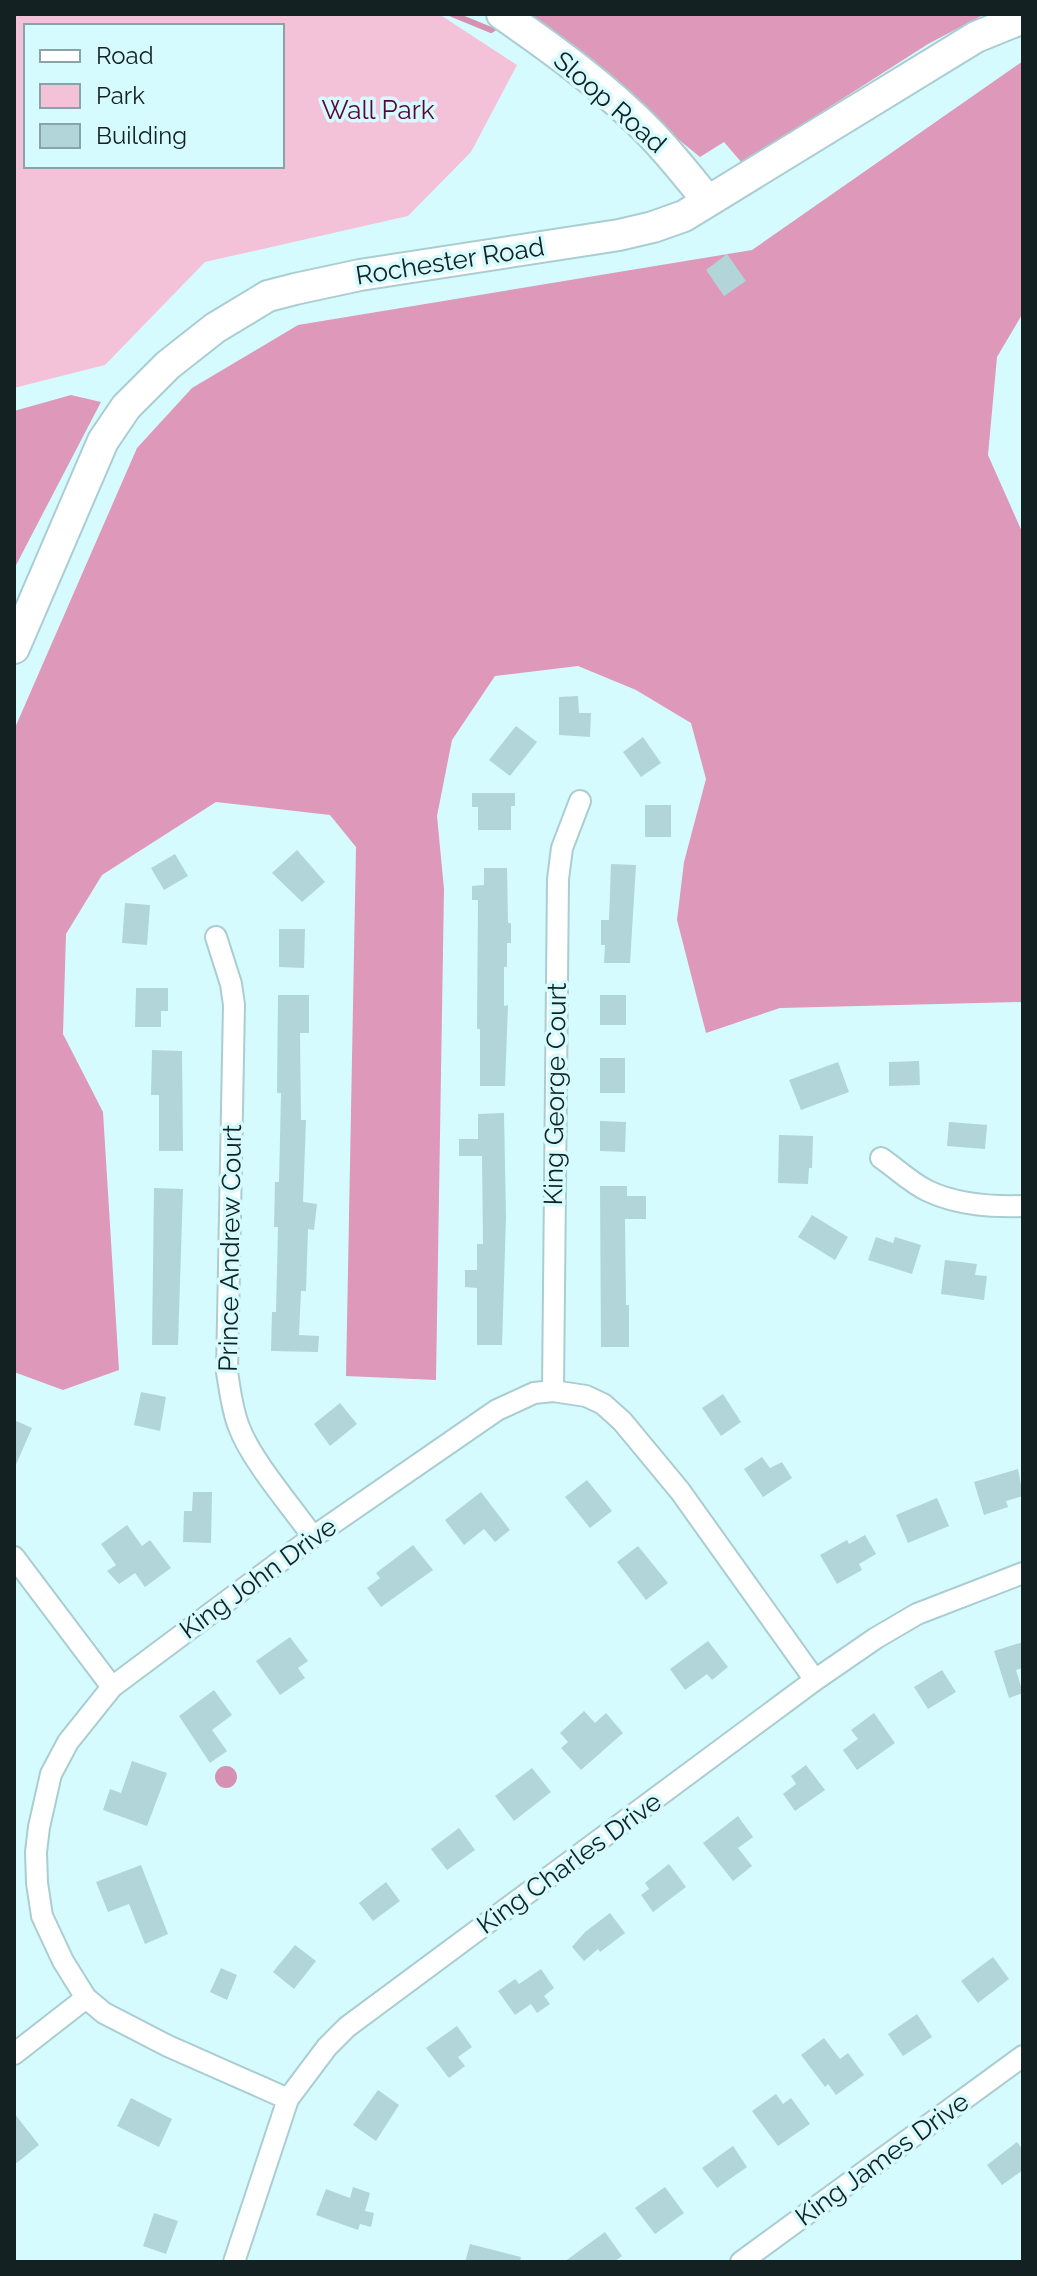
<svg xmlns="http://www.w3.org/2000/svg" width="1037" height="2276" viewBox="0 0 1037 2276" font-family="Raleway,sans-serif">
	<rect width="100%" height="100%" fill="#d6fbff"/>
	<!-- green -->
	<path fill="#f3c2d8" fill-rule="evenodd" d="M14 14H439L517 65 471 152 408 216 205 262 105 365 14 388ZM26 26H282V166H26Z"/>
	<!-- forest -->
	<path fill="#de98ba" d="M525 14H985L928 44 742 163 724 142 700 157Z
		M1023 61V313L997 357 988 455 1023 534V1002L780 1008 706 1033 677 920 684 862 706 779 691 723 636 690 578 666 495 676 452 740 437 816 444 889 436 1380 346 1376 356 847 330 815 216 802 102 875 66 934 63 1034 103 1112 119 1370 63 1390 14 1372V730L137 448 192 388 298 325 752 250Z
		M71 395 101 402 14 569V411Z"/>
	<!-- water -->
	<path fill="#d690b2" d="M215 1777a11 11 0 1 1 22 0a11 11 0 1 1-22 0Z"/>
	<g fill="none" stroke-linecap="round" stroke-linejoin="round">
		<!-- stream -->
		<path stroke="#d690b2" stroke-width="6" d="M452 14 491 30 500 24"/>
	</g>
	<!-- building -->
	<path fill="#b1d5d9" d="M727 254 746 281 724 296 706 270Z
		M578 696 579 713H591L590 737 559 735V697Z
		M516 726 537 742 510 776 489 760Z
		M643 737 661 763 641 777 623 752Z
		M472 793H515V806H511V830H478V807H472Z
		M645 805H671V837H645Z
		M297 850 325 882 302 902 272 873Z
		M175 854 188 876 164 890 151 868Z
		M611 864 636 865 630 963H604L605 945H601V920H609Z
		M484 868H507L508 923H511V943H507V967H504V1006L508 1005 505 1086H480V1029H477L478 900H472V886L484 885Z
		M125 903 150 905 147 945 122 943Z
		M279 929H305L304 968 279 967Z
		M136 988H168V1011H161V1027H135Z
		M278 995H309V1033H300L301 1120H306L303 1202 317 1204 314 1230 308 1229 306 1291H301L299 1335 319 1336 318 1352 271 1351 272 1312H276L278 1227H274L275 1182H279L281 1093H277Z
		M600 995H626V1025H600Z
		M152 1050 182 1051 183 1151H159V1095H151Z
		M600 1058H625V1093H600Z
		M919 1061 920 1085 889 1086V1062Z
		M838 1062 849 1092 801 1110 789 1080Z
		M504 1113 506 1217 502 1345H477V1288L465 1287V1270H477V1244H483L482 1156H459V1139H478V1114Z
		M600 1121 626 1122 625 1152 600 1151Z
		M949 1122 987 1125 985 1149 947 1146Z
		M779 1135 813 1136 812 1168H809L808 1184 778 1183Z
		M600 1186H627V1196H646V1219H625L626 1305H629V1347H601Z
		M154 1188 183 1189 178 1345H152Z
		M812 1215 848 1237 835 1260 798 1237Z
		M876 1237 893 1243 895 1237 921 1245 912 1274 868 1260Z
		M945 1260 977 1264 975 1275 987 1276 984 1300 941 1294Z
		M141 1392 166 1397 160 1431 134 1425Z
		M723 1394 741 1422 721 1436 702 1408Z
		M340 1403 357 1424 330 1446 314 1424Z
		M14 1420 32 1428 14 1469Z
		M762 1457 770 1468 782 1462 792 1478 763 1497 744 1469Z
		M1018 1469 1023 1496 1006 1501 1008 1507 984 1515 974 1482Z
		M587 1480 612 1511 590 1528 565 1497Z
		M193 1492H212L211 1543 183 1542 184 1511H192Z
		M481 1492 510 1530 495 1542 484 1529 464 1545 445 1520Z
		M937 1498 949 1526 908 1543 896 1515Z
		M127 1525 142 1546 150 1540 171 1568 145 1587 135 1573 119 1584 107 1571 116 1565 101 1544Z
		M865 1535 876 1554 859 1564 862 1570 837 1584 820 1555 847 1540 849 1544Z
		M413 1545 433 1570 381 1607 367 1588 380 1578 376 1573Z
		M638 1546 668 1583 646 1600 617 1562Z
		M290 1637 308 1661 298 1668 305 1678 280 1695 256 1661Z
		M708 1641 728 1667 712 1680 707 1674 685 1690 670 1669Z
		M1023 1642V1668L1016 1670 1023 1693 1009 1698 994 1651Z
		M942 1670 956 1692 928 1709 914 1687Z
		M214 1690 232 1715 212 1730 227 1751 210 1763 179 1716Z
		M584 1711 595 1723 606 1713 623 1733 581 1770 561 1748 568 1742 560 1733Z
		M874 1713 895 1743 857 1770 843 1750 858 1739 851 1730Z
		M132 1761 167 1773 147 1826 103 1810 110 1789 121 1793Z
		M806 1765 825 1790 795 1811 783 1794 796 1784 791 1776Z
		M532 1768 551 1792 514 1821 495 1796Z
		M738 1816 753 1837 738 1848 752 1866 733 1881 703 1843Z
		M459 1828 475 1850 447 1870 431 1849Z
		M669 1864 686 1887 653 1912 641 1895 649 1889 645 1883Z
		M141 1865 168 1934 145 1944 129 1904 108 1912 96 1882Z
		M386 1882 400 1901 373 1921 359 1903Z
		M610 1913 625 1933 600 1952 598 1949 584 1961 572 1947 585 1932Z
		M295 1945 316 1961 294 1989 273 1972Z
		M993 1957 1009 1979 978 2003 961 1981Z
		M221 1968 237 1975 227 2000 210 1992Z
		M541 1969 554 1988 544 1996 550 2004 537 2013 531 2004 515 2015 498 1991 515 1979 519 1984Z
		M917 2014 932 2037 903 2056 888 2034Z
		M457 2026 472 2047 458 2057 465 2066 449 2078 426 2048Z
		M824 2038 840 2059 848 2053 864 2075 836 2095 828 2084 825 2087 801 2055Z
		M378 2090 399 2105 376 2141 353 2125Z
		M776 2094 783 2104 791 2098 810 2124 778 2146 752 2111Z
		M131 2098 172 2119 159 2147 117 2126Z
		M14 2113 39 2145 14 2165Z
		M1017 2142 1023 2150V2170L1002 2185 987 2165Z
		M733 2146 747 2167 717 2188 702 2168Z
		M353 2187 370 2193 365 2211 374 2213 371 2227 360 2224 358 2230 316 2215 326 2189 350 2198Z
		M665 2187 684 2213 655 2234 635 2208Z
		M154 2213 178 2221 166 2254 143 2246Z
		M605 2232 622 2256 614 2262H564Z
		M470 2244 521 2257 520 2262H465Z"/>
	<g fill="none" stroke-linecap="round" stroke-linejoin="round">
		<defs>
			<path id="street" d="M216 937 231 984 234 1005 227 1372C230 1390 232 1410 239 1427 251 1460 292 1507 313 1537
				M881 1158C896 1168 911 1183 928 1191 958 1205 991 1207 1023 1206
				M553 1391 558 879 562 848 580 801
				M14 1557 112 1687
				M14 2054 86 1998
				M288 2099 168 2046 104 2013 86 1998 63 1961 42 1916 37 1883 36 1852 39 1827 51 1774 68 1742 112 1687 313 1537 497 1410 534 1393 553 1391 586 1396 603 1404 622 1421 680 1491 815 1680
				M234 2262 288 2099 327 2047 347 2027 815 1680 876 1638 917 1614 1023 1573
				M741 2262 1023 2056"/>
			<path id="secondary" d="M502 14C554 50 608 89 652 135 672 156 690 179 708 201
				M14 648 103 441 126 407 168 365 215 328 268 296 295 289 360 275 619 235 653 227 684 216 976 37 1023 18"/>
		</defs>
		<!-- street casing -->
		<use href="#street" stroke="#aacdd2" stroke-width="24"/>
		<!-- secondary casing -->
		<use href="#secondary" stroke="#aacdd2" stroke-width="34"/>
		<!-- street -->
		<use href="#street" stroke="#fff" stroke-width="20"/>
		<!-- secondary -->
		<use href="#secondary" stroke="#fff" stroke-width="30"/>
	</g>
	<g text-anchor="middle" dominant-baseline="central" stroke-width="7" stroke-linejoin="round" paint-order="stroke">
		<!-- street labels -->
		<g font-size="26" fill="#132122" stroke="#d6fbff">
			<text transform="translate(610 102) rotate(41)">Sloop Road</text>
			<text transform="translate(450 261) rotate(-9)">Rochester Road</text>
			<text transform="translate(555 1094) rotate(-89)">King George Court</text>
			<text transform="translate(230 1248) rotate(-89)">Prince Andrew Court</text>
			<text transform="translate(258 1578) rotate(-36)">King John Drive</text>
			<text transform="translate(569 1863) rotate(-36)">King Charles Drive</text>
			<text transform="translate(882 2159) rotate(-36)">King James Drive</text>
		</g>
		<!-- park labels -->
		<g font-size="26" fill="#59053a" stroke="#d6fbff">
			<text x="378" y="110">Wall Park</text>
		</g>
	</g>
	<!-- border -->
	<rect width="1037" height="2276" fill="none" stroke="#132122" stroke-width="32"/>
	<!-- legend -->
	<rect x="24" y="24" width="260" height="144" fill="#d6fbff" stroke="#88a4a7" stroke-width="2"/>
	<rect x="40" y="50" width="40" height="12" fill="#ffffff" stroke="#88a4a7" stroke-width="2"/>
	<text x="96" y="64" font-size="24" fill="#132122">Road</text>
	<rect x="40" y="84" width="40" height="24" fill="#f3c2d8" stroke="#88a4a7" stroke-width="2"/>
	<text x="96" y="104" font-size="24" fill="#132122">Park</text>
	<rect x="40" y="124" width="40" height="24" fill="#b1d5d9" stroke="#88a4a7" stroke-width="2"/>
	<text x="96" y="144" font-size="24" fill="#132122">Building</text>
</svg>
